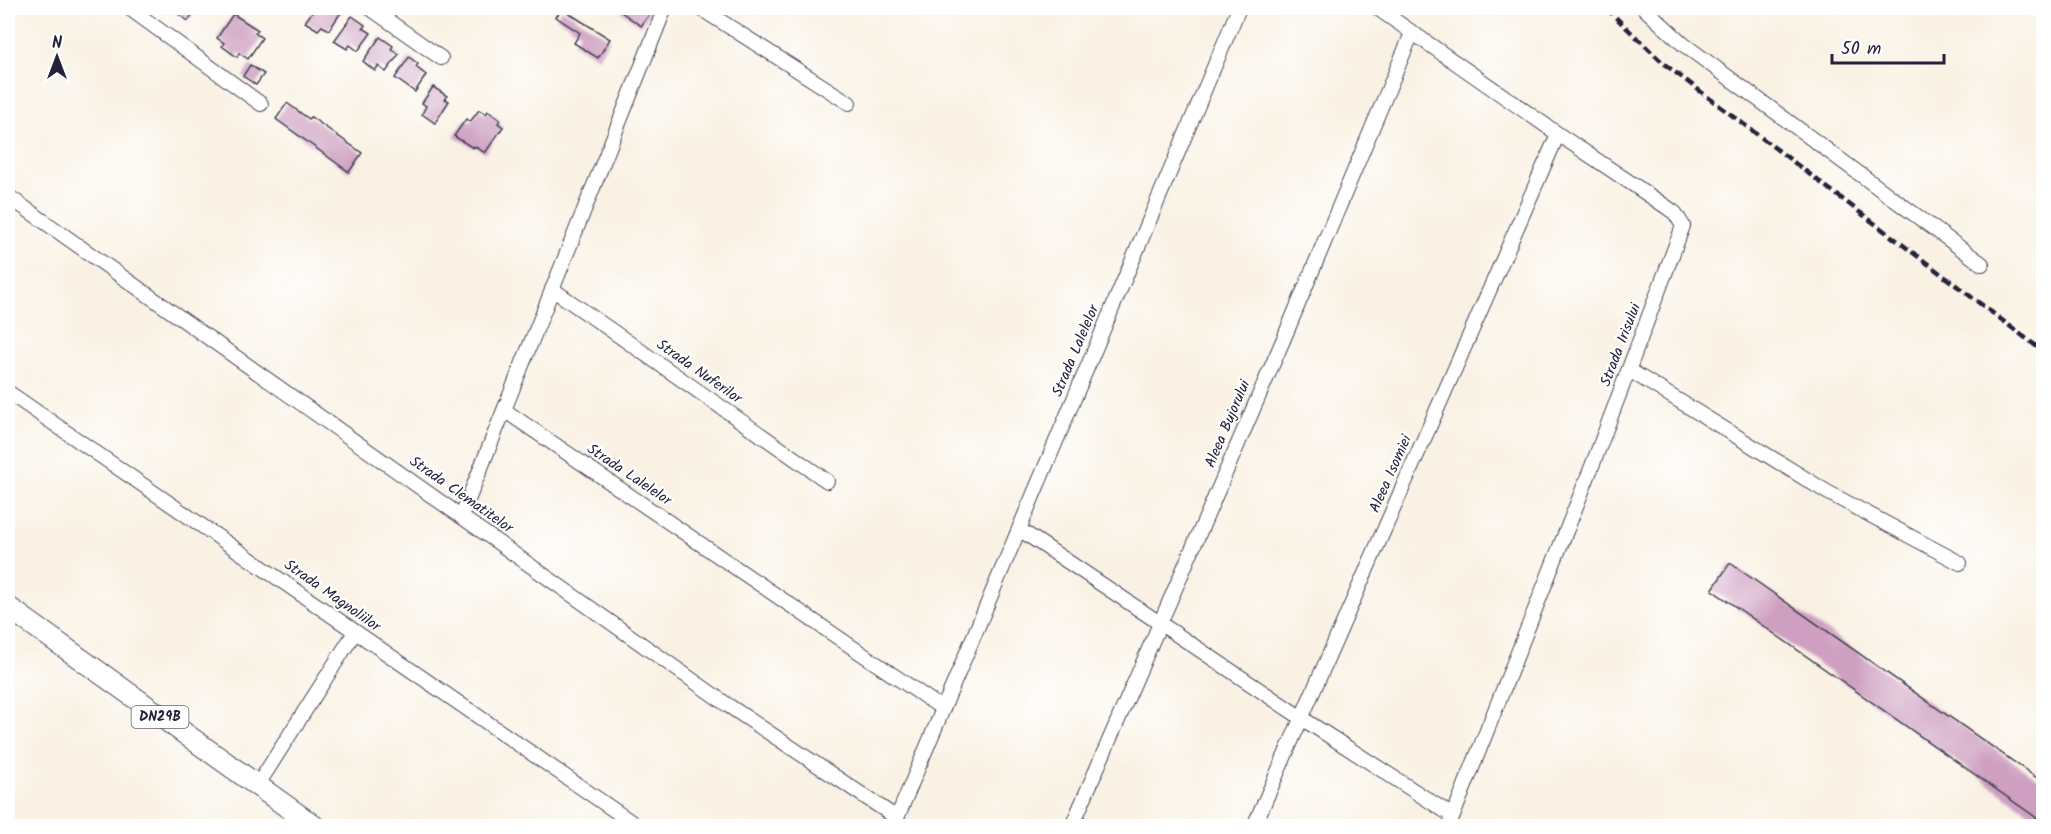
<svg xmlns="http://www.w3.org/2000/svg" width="2051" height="834" viewBox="0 0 2051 834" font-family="Kalam,sans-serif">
	<rect width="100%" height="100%" fill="#fff"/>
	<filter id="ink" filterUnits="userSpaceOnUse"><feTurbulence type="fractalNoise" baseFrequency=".0167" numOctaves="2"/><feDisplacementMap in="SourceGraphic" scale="12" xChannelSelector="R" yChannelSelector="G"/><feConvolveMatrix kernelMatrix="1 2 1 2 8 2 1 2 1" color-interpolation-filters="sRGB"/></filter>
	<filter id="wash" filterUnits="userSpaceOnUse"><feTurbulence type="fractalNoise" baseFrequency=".008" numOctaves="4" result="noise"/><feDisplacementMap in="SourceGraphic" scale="24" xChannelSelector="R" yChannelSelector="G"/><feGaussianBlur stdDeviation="1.35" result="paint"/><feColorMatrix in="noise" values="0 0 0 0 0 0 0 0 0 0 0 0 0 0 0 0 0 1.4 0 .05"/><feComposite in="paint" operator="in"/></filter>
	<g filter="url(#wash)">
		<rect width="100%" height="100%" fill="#f9f1e3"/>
		<g id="blocks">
			<!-- building -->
			<path fill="#ce9fc0" d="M175 8H197L188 21 173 10Z
				M315 8H336L342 11 329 30 322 26 318 30 305 22Z
				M622 8H654L641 26 620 11Z
				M562 9 610 39 598 58 574 43 580 33 556 17Z
				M233 14 258 30 255 33 262 38 248 59 239 53 237 57 222 46 224 43 217 38Z
				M352 16 365 25 363 28 371 33 358 51 350 45 347 49 334 41Z
				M380 37 393 46 391 49 399 54 386 72 378 66 375 71 363 61Z
				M409 57 418 64 416 67 426 75 415 92 395 78Z
				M250 65 264 74 256 85 243 76Z
				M433 87 447 96 445 99 449 101 435 123 422 114 426 106 422 103Z
				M287 103 309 119 311 117 362 153 349 172 276 119Z
				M479 110 486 114 488 111 500 120 498 123 503 127 485 153 474 146 473 148 454 136 466 119 470 122Z
				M1730 563 2044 783V823L1712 590Z"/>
		</g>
	</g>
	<g filter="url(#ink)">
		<use href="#blocks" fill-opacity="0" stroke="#424154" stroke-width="1.5"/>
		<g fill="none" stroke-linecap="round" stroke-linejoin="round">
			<defs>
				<path id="street" d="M129 8 261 104
					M370 8 441 58
					M700 8 849 103
					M1377 8 1558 134 1665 206 1675 213 1683 226 1594 461 1449 826
					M1644 8 1683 44 1982 264
					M8 196 729 706 897 818
					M552 289 827 481
					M1629 370 1827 492 1960 563
					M8 392 637 826
					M504 410 943 709
					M462 515 665 8
					M1019 529 1303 719 1453 816
					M257 786 355 632
					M894 825 1239 8
					M1072 826 1284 338 1412 33
					M1254 826 1558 134"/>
				<path id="primary" d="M8 607 314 826"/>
			</defs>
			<!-- street casing -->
			<use href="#street" stroke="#424154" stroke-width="16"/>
			<!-- primary casing -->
			<use href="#primary" stroke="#424154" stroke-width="23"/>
			<!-- street -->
			<use href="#street" stroke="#fff" stroke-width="14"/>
			<!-- primary -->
			<use href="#primary" stroke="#fff" stroke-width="21"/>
			<!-- rail -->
			<path stroke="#22223b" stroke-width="4.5" stroke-dasharray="9 4.5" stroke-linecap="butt" d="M1606 8 1663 63 2044 352"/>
		</g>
	</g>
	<g text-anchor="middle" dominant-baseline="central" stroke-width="4.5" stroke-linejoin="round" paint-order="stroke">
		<!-- shield labels -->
		<rect fill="#fff" stroke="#646476" stroke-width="1.5" x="131.5" y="706" width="57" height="22" rx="4.5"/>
		<g font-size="14" font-weight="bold" fill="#22223b">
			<text x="160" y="717">DN29B</text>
		</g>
		<!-- street labels -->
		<g font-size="15" fill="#22223b" stroke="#fff">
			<text transform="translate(1621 345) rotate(-69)">Strada Irisului</text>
			<text transform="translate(1076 351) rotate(-67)">Strada Lalelelor</text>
			<text transform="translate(699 372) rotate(35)">Strada Nuferilor</text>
			<text transform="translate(1228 424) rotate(-67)">Aleea Bujorului</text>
			<text transform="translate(1391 474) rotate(-66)">Aleea Isomiei</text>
			<text transform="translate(629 475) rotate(34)">Strada Lalelelor</text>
			<text transform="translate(461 495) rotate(35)">Strada Clematitelor</text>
			<text transform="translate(332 596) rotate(35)">Strada Magnoliilor</text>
		</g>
	</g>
	<!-- margin -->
	<rect width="2051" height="834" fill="none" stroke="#fff" stroke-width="30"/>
	<!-- north arrow -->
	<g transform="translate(57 57)" stroke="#ffffff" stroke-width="4.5" paint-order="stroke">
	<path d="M0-4.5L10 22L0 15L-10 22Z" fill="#22223b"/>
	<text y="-9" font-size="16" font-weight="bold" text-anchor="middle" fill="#22223b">N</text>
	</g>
	<!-- scale -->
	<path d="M1832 54v9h112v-9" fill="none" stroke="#22223b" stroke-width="3"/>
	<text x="1841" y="54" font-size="18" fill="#22223b" stroke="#ffffff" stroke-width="4.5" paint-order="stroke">50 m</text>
</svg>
